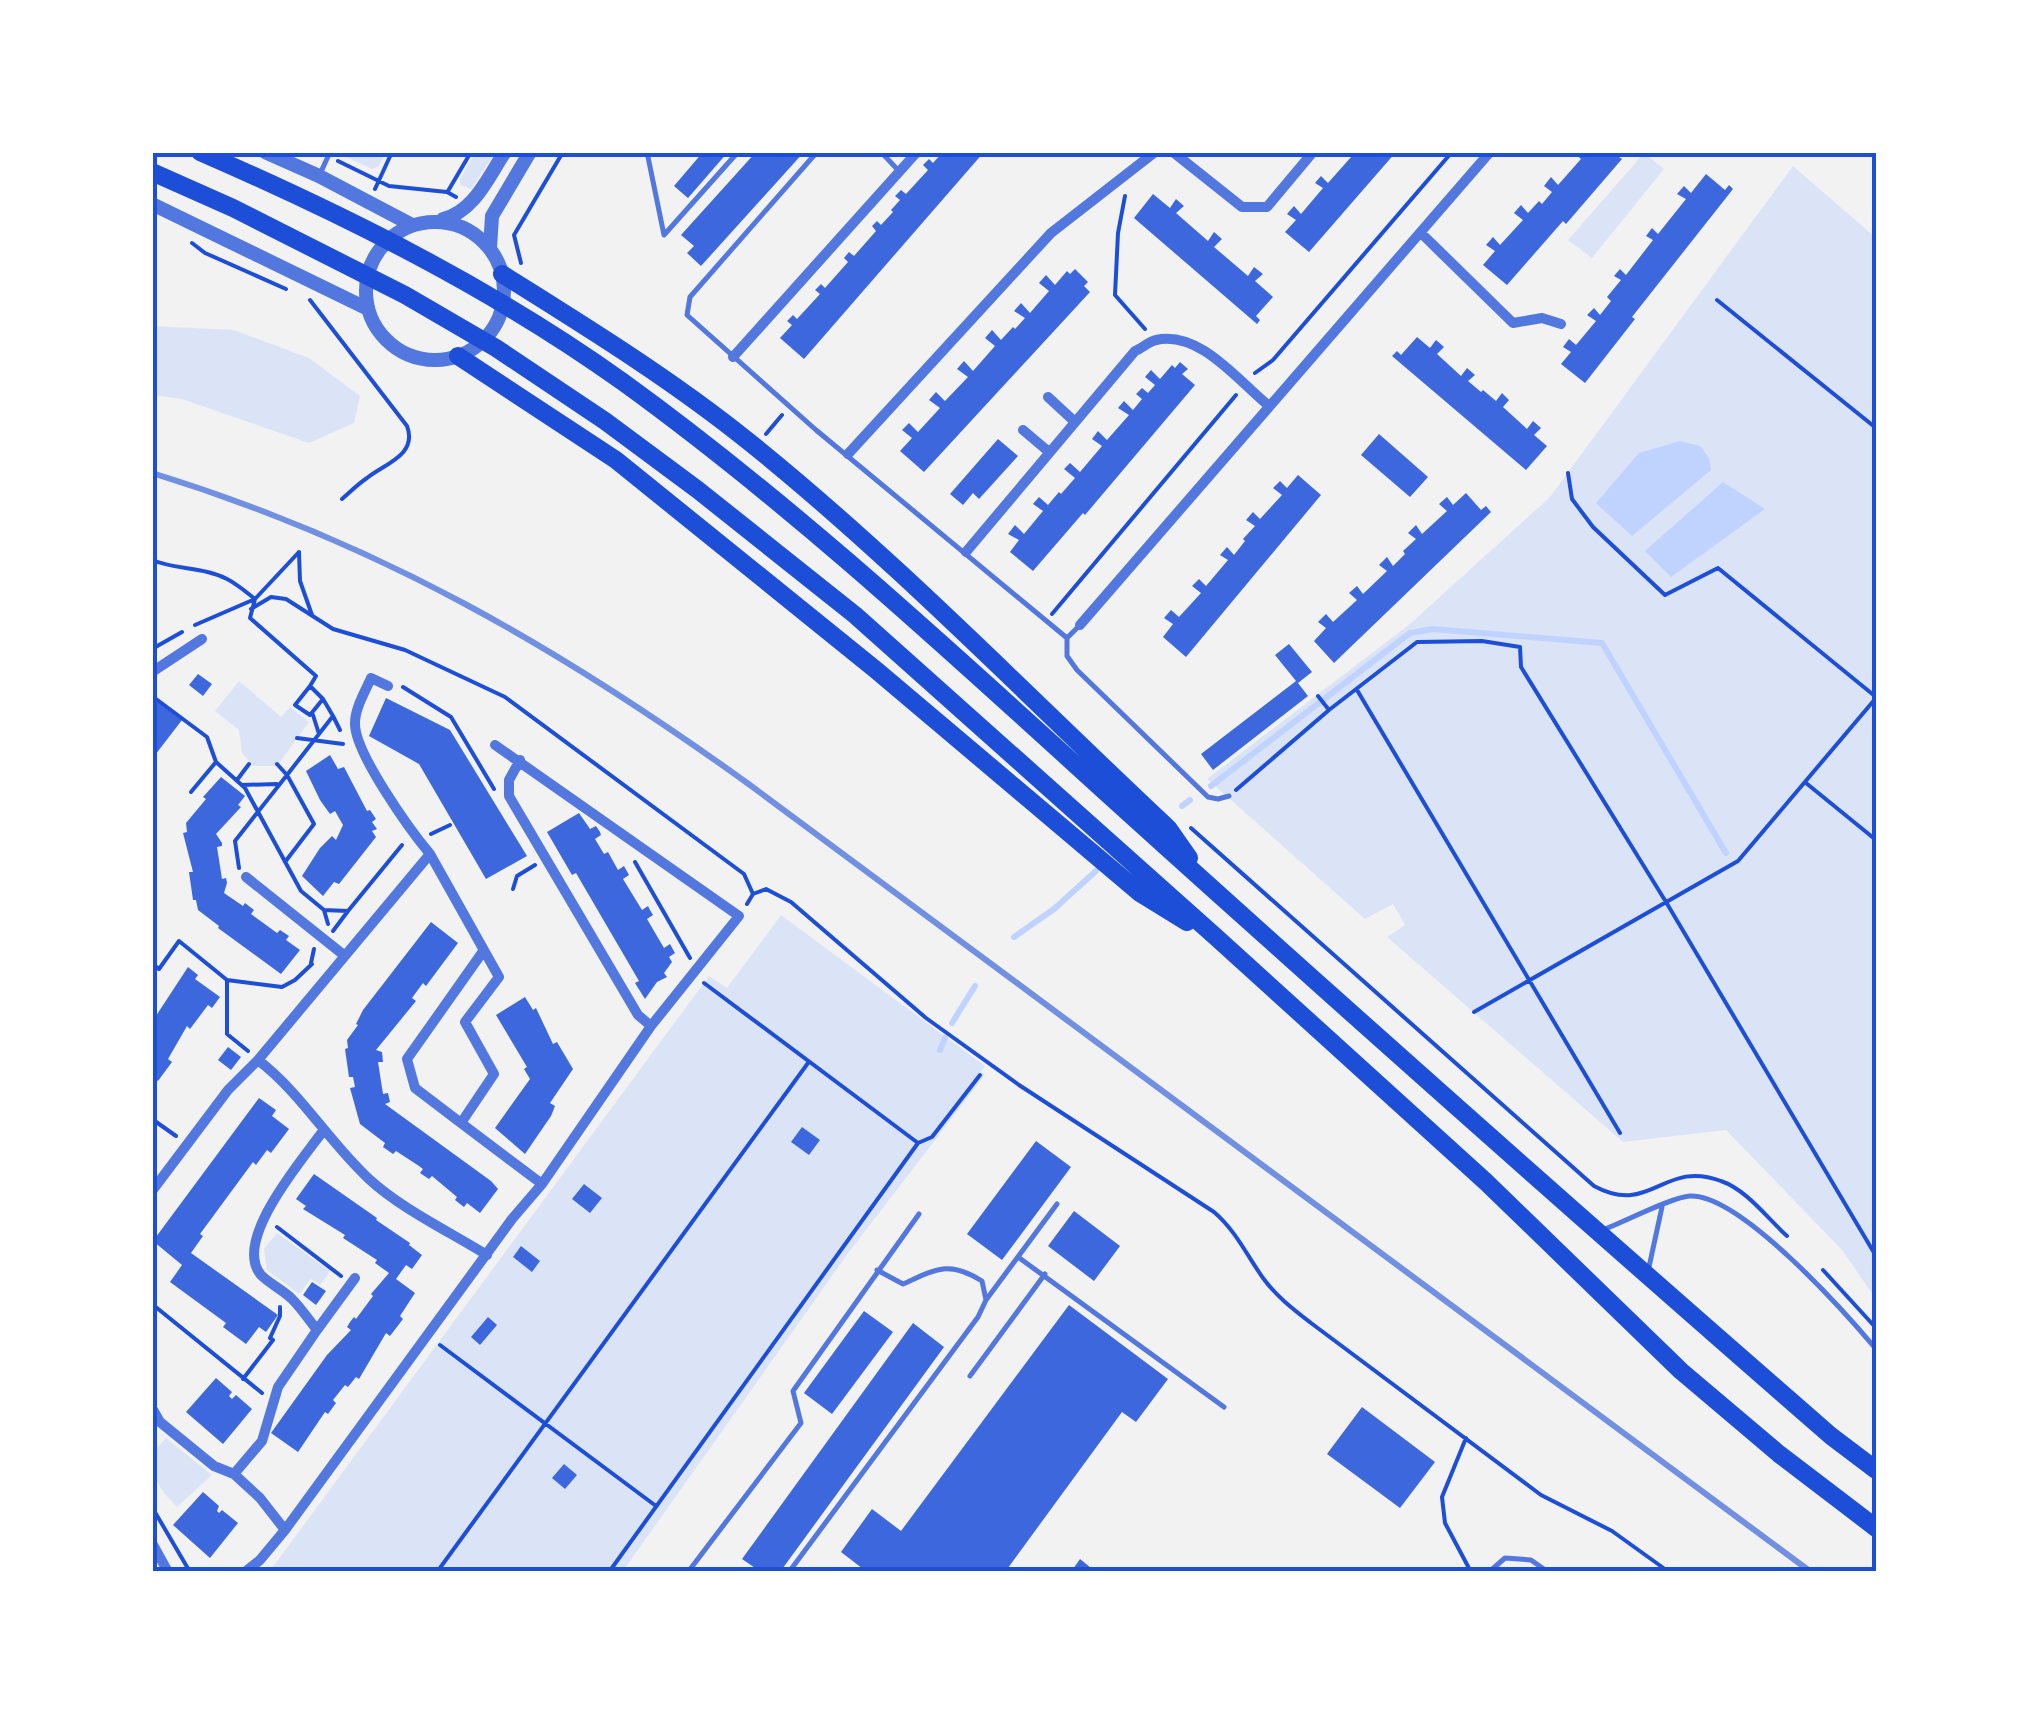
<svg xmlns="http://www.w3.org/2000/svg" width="2029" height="1724" viewBox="0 0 2029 1724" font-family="Figtree,sans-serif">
	<rect width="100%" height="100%" fill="#f2f2f2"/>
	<!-- green -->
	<path fill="#dbe4f7" d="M386 153 378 167 372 169 340 154Z
		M475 153H495L471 189 460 185V179Z
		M1644 153 1664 169 1592 258 1568 240Z
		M1793 166 1876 238V1299L1842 1250 1726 1130 1623 1142 1387 937 1405 925 1393 904 1365 919 1207 779 1410 624 1550 497Z
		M152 326 234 330 309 358 360 396 354 423 309 443 182 399 153 395Z
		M239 681 281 717 290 707 309 722 277 766H253L242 753 239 730 215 711Z
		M781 915 985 1066 981 1072 985 1075 849 1252 623 1571 269 1572 709 976 727 988Z
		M277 1233 330 1271 320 1285 311 1279 299 1294 267 1270 264 1249Z
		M166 1438 212 1475 177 1507C159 1489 152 1479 153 1452Z"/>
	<!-- water -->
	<path fill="#bfd3fe" d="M1680 441 1700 446 1709 458 1711 470 1632 536 1596 503 1639 453Z
		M1723 482 1765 509 1671 577 1645 551Z"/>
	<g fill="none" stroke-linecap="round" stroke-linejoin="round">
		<!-- stream -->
		<path stroke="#bfd3fe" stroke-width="6" d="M1211 786 1410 633 1433 629 1602 643 1726 853
			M1182 806 1190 800
			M1014 937 1054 909 1096 871
			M952 1023 975 986
			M940 1050 945 1038"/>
	</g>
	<!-- building -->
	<path fill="#3d67dc" d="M703 152H728L688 198 674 186Z
		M756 152H804L701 266 687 253 694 246 681 235Z
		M943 152H984L804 359 780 338 792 325 787 321 793 315 797 319 820 294 815 290 821 284 825 288 848 262 844 258 849 252 854 256 876 231 872 226 877 221 881 225 893 212 891 210 900 200 895 196 901 190 906 194 928 170 923 165 929 159 933 163Z
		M1347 152H1396L1309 252 1285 232 1296 220 1287 214 1294 206 1301 214 1323 188 1315 183 1321 176 1328 183 1352 156Z
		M1573 152H1623L1619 157 1622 159 1566 224 1563 221 1507 285 1483 265 1495 251 1486 245 1493 237 1500 245 1523 220 1514 213 1521 205 1528 213 1539 201 1542 204 1552 192 1544 186 1551 177 1558 185 1581 159Z
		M1706 174 1725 190 1729 185 1733 189 1632 317 1635 319 1585 383 1561 364 1571 352 1563 347 1569 339 1576 345 1596 321 1587 315 1594 308 1600 315 1611 301 1607 297 1621 280 1614 276 1620 269 1626 275 1653 240 1646 236 1652 228 1658 234 1686 199 1677 194 1684 186 1691 193Z
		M1153 194 1170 208 1176 199 1184 206 1176 213 1208 241 1214 232 1222 239 1214 247 1248 276 1254 267 1263 274 1255 281 1273 297 1256 316 1260 320 1257 324 1134 218Z
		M1075 269 1088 282 1084 286 1090 292 924 472 900 451 912 438 902 430 909 423 918 432 940 408 929 400 936 392 945 401 968 377 957 369 964 361 973 371 995 346 985 338 992 330 1001 340 1013 327 1015 329 1025 318 1014 311 1021 303 1030 313 1049 291 1039 283 1046 275 1055 285 1067 271 1070 274Z
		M1417 337 1430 348 1436 340 1444 347 1437 354 1461 376 1467 368 1475 375 1468 381 1481 392 1483 390 1496 401 1502 393 1509 400 1503 407 1527 429 1533 421 1541 428 1534 435 1547 446 1526 470 1392 356 1397 351 1401 355Z
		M1180 362 1188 369 1182 374 1195 385 1085 515 1083 513 1033 571 1010 552 1019 540 1008 534 1015 525 1024 534 1043 511 1033 504 1039 497 1048 505 1059 492 1061 494 1075 478 1064 469 1070 463 1080 472 1102 446 1092 439 1098 431 1107 440 1129 415 1118 408 1124 401 1133 410 1142 399 1136 394 1142 388 1148 393 1155 385 1145 377 1151 370 1160 379 1172 365 1175 368Z
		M1379 434 1428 477 1410 497 1361 455Z
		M998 439 1018 456 979 499 973 493 963 505 950 494Z
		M1298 475 1321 495 1186 657 1163 637 1173 624 1164 618 1171 610 1179 617 1201 593 1192 586 1199 579 1206 586 1228 560 1220 555 1227 547 1234 555 1245 541 1243 539 1255 526 1246 520 1253 512 1260 519 1282 495 1273 488 1280 481 1287 488Z
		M1466 493 1481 510 1486 506 1491 512 1334 663 1314 641 1326 628 1318 622 1326 614 1333 622 1357 600 1349 593 1357 586 1363 594 1387 571 1379 565 1387 557 1393 566 1405 554 1403 551 1416 539 1408 533 1416 525 1422 534 1447 511 1439 504 1447 497 1453 505Z
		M1289 644 1312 672 1298 683 1308 696 1213 770 1201 754 1296 681 1275 655Z
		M198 674 212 684 203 696 189 685Z
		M386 698 450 730 527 856 486 879 419 764 369 736Z
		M154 699 182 720 152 759V701Z
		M330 755 338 769 344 767 367 811 370 810 376 819 372 822 377 829 372 831 376 837 339 884 334 882 323 896 302 876 320 848 332 836 336 840 343 825 335 811 330 814 320 800 306 771Z
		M221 777 245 796 238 805 241 807 216 834 222 843V846L217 847 222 879 226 878 227 883 224 893 243 906 245 903 254 910 251 914 277 933 280 930 289 936 286 940 300 950 281 974 218 928 219 926 198 910 196 900H193L189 872H193L183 833 187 832 186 823 206 799 203 797Z
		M579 813 590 829 596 826 600 832 601 835 595 839 604 854 608 852 618 870 624 866 629 875 623 879 642 910 648 906 650 910 653 915 647 919 664 948 670 944 675 953 669 957 672 962 664 973 667 977 657 982 645 999 635 983 639 981 576 873 572 875 547 832Z
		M431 922 458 943 426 986 423 983 412 998 416 1001 376 1050 382 1052 383 1062H378L383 1094 388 1093 390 1102 385 1104 491 1181 498 1189 480 1213 467 1203 464 1207 455 1200 457 1197 432 1176 429 1179 420 1173 423 1169 419 1166 396 1151 393 1154 383 1147 385 1143 360 1124 350 1088 355 1087 353 1077H349L345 1049 348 1048 347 1040 358 1025 356 1024 363 1010Z
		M188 967 198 975 195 979 220 997 212 1008 208 1005 190 1029 187 1026 168 1059 172 1062 158 1081 152 1077V1022Z
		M525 997 533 1010 536 1008 553 1044 557 1042 573 1069 550 1103 555 1106 551 1116 525 1154 495 1128 530 1079 524 1069 527 1067 496 1015Z
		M228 1047 241 1057 231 1070 218 1060Z
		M259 1098 276 1110 272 1116 289 1129 271 1153 267 1150 256 1165 253 1162 200 1234 203 1236 191 1253 278 1315 266 1332 259 1327 246 1344 223 1327 226 1323 170 1282 182 1265 153 1241Z
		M802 1127 820 1140 809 1155 791 1142Z
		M1036 1141 1071 1167 1002 1260 967 1234Z
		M314 1174 377 1218 376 1220 410 1243 409 1245 422 1255 412 1269 406 1265 396 1279 415 1293 400 1316 403 1319 390 1336 386 1333 359 1379 356 1377 348 1387 345 1385 333 1400 336 1403 328 1414 325 1412 298 1452 271 1433 327 1355 351 1330 347 1327 350 1322 354 1317 356 1319 373 1296 371 1294 389 1273 375 1263 377 1260 343 1238 345 1235 303 1209 306 1206 296 1199Z
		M584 1184 602 1198 590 1213 572 1199Z
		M1074 1211 1120 1246 1094 1281 1048 1246Z
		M521 1246 540 1261 532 1272 513 1257Z
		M312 1282 326 1291 316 1305 303 1295Z
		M1069 1305 1168 1379 1136 1422 1122 1412 1005 1572H867L841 1552 872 1509 901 1531Z
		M864 1311 893 1332 832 1414 804 1393Z
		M488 1317 497 1325 480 1345 471 1337Z
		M913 1323 944 1347 780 1572H761L742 1559Z
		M216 1378 232 1392 229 1396 232 1399 236 1395 252 1409 223 1444 186 1412Z
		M1362 1407 1435 1462 1400 1508 1327 1454Z
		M564 1464 577 1475 565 1489 552 1478Z
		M203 1492 219 1506 217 1511 219 1513 222 1510 238 1523 210 1558 173 1525Z
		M1080 1559 1096 1572H1071Z"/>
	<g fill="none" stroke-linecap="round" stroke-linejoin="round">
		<!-- path -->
		<path stroke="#1d4ed8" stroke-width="4" d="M338 161 389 186 447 192 456 197
			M375 189 392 152
			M448 191 471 152
			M1125 196 1118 233 1115 295 1145 329
			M192 243 205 253 286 289
			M521 263 514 235 563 152
			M310 300 407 426C418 455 384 464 367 478 358 484 350 492 342 499
			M1717 300 1876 428
			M1255 373 1273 360 1452 152
			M766 434 782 415
			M1568 473 1572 499 1593 527 1665 595 1718 568 1876 697
			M299 552 300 581 312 615
			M152 560C176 570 204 567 227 579 237 584 246 592 255 599L250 618 316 676 310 686 323 699 333 716
			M251 609 271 597 286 599 333 629 405 650 505 697 744 874 753 894
			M1052 614 1236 395
			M195 625 255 599 299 552
			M152 649 182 632
			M310 686 295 705 310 715 323 699
			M403 687 451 717 494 789
			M1357 690 1620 1133
			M152 696 207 737 216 762 245 788 301 891 324 910 328 924
			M1318 696 1329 710
			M313 715 319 734
			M297 738 343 744
			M237 780 249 764
			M1806 783 1876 840
			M242 785 277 784
			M1236 790 1329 710 1417 642 1482 641 1520 647 1521 667 1666 902 1876 1256
			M191 792 216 762
			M1191 828 1594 1186C1651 1217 1663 1159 1721 1181 1747 1190 1767 1218 1787 1236
			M431 834 450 825
			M285 862 314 824 287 775 333 716 340 730
			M635 862 690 958
			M239 868 235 841 287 775 277 764
			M513 889 517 876 535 865
			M747 904 753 894 766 889 791 902 926 1018 1019 1085 1214 1212C1236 1231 1246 1254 1263 1278 1276 1296 1293 1309 1311 1323L1541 1495 1612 1531 1669 1572
			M324 910 348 911 402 845
			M333 931 348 911
			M311 963 314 949
			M152 964 159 969 179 941 227 980V1034L248 1051
			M227 980 282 987 295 980 312 964
			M1474 1012 1738 861 1876 698
			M152 1119 176 1136
			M918 1143 932 1137 980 1075
			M277 1227 341 1276
			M1823 1270 1876 1328
			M152 1304 262 1393
			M440 1345 656 1506
			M243 1379 273 1340 270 1338 280 1316V1307
			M1466 1438 1442 1497 1445 1523 1471 1572
			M152 1507 190 1572
			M437 1572 808 1063
			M609 1572 918 1143 704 983"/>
		<!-- service -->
		<path stroke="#5277de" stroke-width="5" d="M647 152 664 235 738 152
			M817 152 690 297 687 315 816 430 1067 638 1080 625
			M881 152 898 170
			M320 174 330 152
			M1067 638V656L1077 670 1208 797 1218 799 1229 796
			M1605 1229C1626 1221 1672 1197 1690 1196 1740 1194 1844 1311 1876 1349
			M1018 1257 1224 1407
			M1649 1267 1662 1207
			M986 1300 1057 1204
			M970 1376 1045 1274
			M688 1572 801 1423 793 1391 919 1214
			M789 1572 978 1317 986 1300 982 1281C949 1260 936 1269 903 1284L877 1270
			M1489 1572 1505 1558 1531 1560 1548 1572"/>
		<!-- minor -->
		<path stroke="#5277de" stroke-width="10" d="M1173 152 1242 207H1267L1313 152
			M1422 234 1513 323 1542 318 1561 324
			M733 357 917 152
			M1048 397 1074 421
			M1023 430 1049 452
			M848 454 1051 233 1155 152
			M966 552 1135 351C1142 348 1150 341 1156 340 1200 330 1239 382 1269 406
			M1080 625 1490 152
			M152 672 202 639
			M388 686 371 678C365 692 355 708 355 723 354 752 410 830 430 854L258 1060C301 1093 329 1142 369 1179 400 1208 450 1232 487 1255
			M520 760 509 780V796L638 1015 651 1026
			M430 854 499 977 465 1022 494 1074 461 1123 542 1184
			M246 877 345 956
			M461 1123 415 1088 407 1059 484 950
			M152 1191 228 1090 258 1060
			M317 1330 355 1278
			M152 1408 160 1422 214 1466 234 1474 260 1498 285 1530
			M234 1474 262 1441 278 1387 317 1330C309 1320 301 1308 292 1299 283 1290 270 1284 261 1275 232 1241 302 1160 323 1131
			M152 1543 168 1572
			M245 1572 260 1560 285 1530 512 1219 542 1184 651 1026 739 916 495 745"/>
		<!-- tertiary -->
		<path stroke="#5277de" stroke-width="14" d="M265 152 319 176 412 225
			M152 204 368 309
			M443 219C474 212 488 177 505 152
			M366 291a69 69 0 1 1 138 0a69 69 0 1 1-138 0Z
			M490 248 492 216 530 152"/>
		<!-- primary -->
		<path stroke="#1d4ed8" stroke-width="18" d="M200 152C347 216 493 289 623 382 815 521 988 687 1164 845 1385 1044 1607 1241 1831 1436L1876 1470
			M152 172 233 208 405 295 496 348 605 421 698 490 855 615 1217 938 1486 1182 1681 1371 1779 1454 1876 1528
			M502 274C585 326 671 379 748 441 895 559 1030 699 1168 828L1189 858
			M458 356 616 460 876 670 1140 893 1187 922"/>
		<!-- rail -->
		<path stroke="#7290e2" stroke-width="6" d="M152 473C377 542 560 648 750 785L1811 1572"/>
	</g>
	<!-- border -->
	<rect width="2029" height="1724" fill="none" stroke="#ffffff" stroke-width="310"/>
	<rect x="155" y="155" width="1719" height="1414" fill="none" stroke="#1d4ed8" stroke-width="4"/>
</svg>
